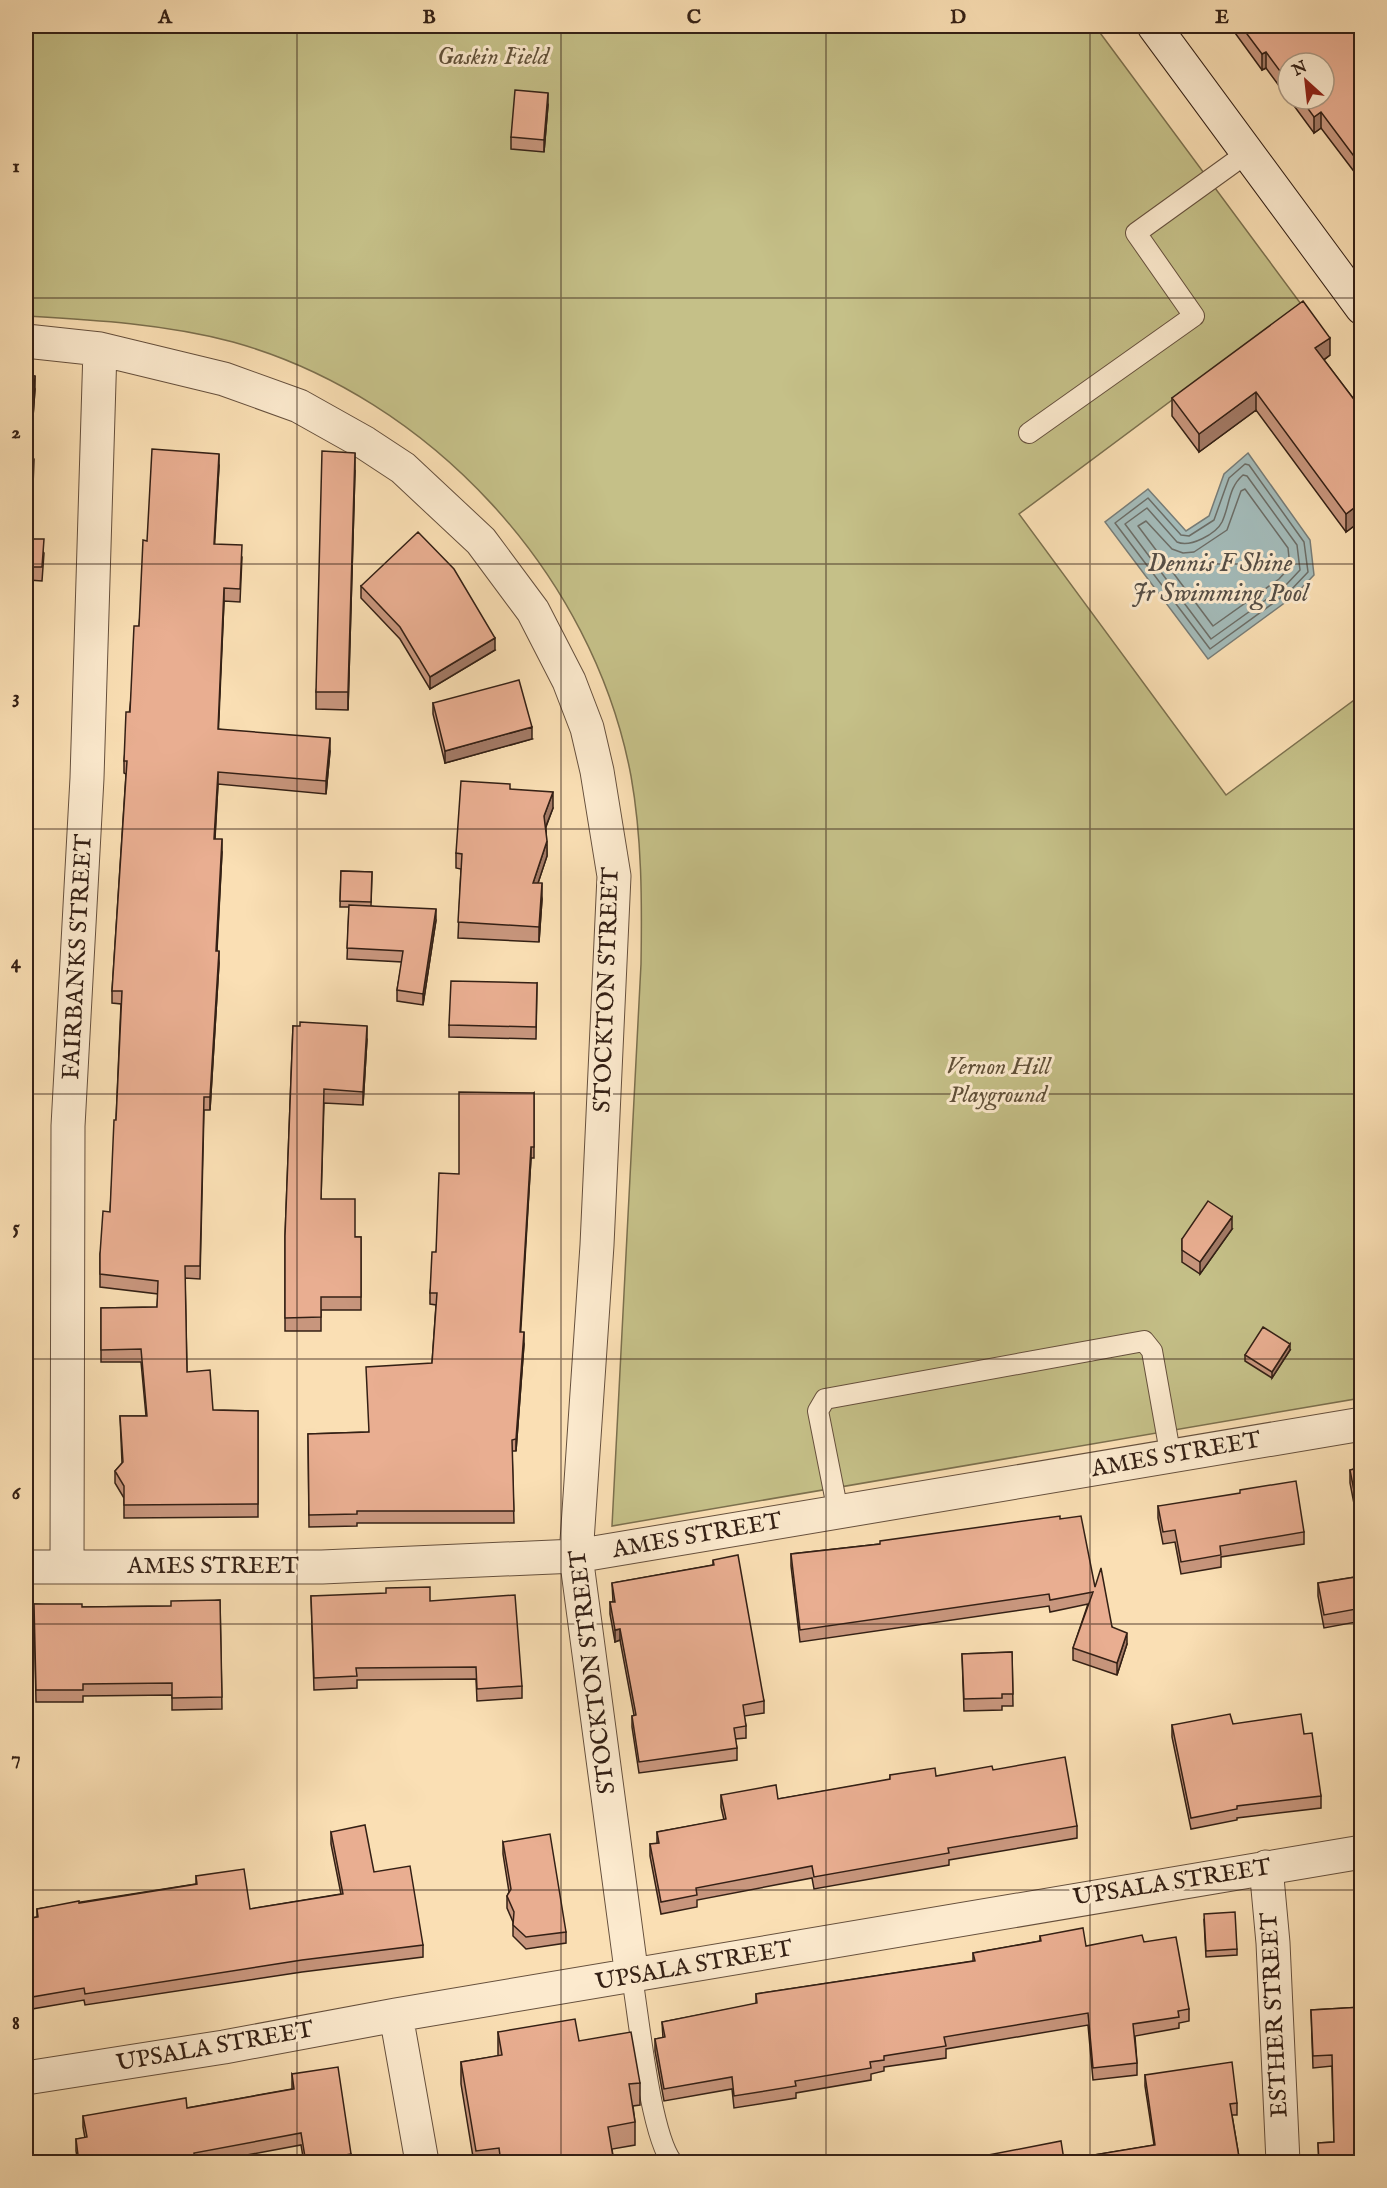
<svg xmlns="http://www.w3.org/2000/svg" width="1387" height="2188" viewBox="0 0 1387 2188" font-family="'IM FELL English',serif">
	<rect width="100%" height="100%" fill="#fadfb4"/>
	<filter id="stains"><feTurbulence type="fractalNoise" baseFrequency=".00333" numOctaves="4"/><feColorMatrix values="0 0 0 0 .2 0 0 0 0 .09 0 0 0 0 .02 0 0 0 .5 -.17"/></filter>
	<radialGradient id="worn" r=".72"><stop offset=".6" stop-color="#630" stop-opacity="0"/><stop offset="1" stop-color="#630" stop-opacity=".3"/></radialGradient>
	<!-- green -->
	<path fill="#c5c088" stroke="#7c704e" stroke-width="1.5" d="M26 26H1095L1301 304 1019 514 1226 795 1361 695V1398L612 1526 641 964C642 900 642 838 631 776 593 574 430 397 233 342 165 324 95 320 26 316Z"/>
	<!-- water -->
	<path fill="#a3bab8" stroke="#777c77" stroke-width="1.5" d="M1248 453 1310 540 1314 575 1294 596 1208 659 1105 522 1148 489 1186 531 1209 516 1224 474Z"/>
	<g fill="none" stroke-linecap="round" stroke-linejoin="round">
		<!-- shore -->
		<path stroke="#6c6d66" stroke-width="1.5" d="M1245 464 1249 465 1304 542 1308 572 1290 591 1210 649 1115 523 1148 498 1181 535 1189 536 1214 520 1229 478Z
			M1243 475 1247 476 1297 545 1300 570 1285 586 1211 639 1125 524 1147 508 1177 542C1190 548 1216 534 1222 522 1230 505 1228 488 1243 475Z
			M1245 489 1288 548 1290 567 1279 579 1213 626 1138 526 1146 521 1172 549 1183 553 1194 552 1227 530 1241 491Z"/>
		<defs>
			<path id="service" d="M1029 433 1194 316 1136 233 1247 153
				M838 1512 818 1411 825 1399 1144 1341 1152 1351 1171 1458
				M632 1977C639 2018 650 2133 672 2162"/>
			<path id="minor" d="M26 341 100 349 224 379 299 406 365 443 403 468 481 541 533 611 569 681 587 728 597 771 614 876 597 1245 576 1556 632 1977
				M67 1565 68 1126 87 778 100 349
				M26 1567H322L576 1556 1362 1424
				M1266 1867 1273 1943 1283 2162
				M396 2015 422 2162
				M26 2078 224 2047 396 2015 1362 1852"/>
			<path id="secondary" d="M1154 26 1362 308"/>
		</defs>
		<!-- service casing -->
		<use href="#service" stroke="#66503d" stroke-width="22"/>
		<!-- minor casing -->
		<use href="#minor" stroke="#66503d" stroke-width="35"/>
		<!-- secondary casing -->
		<use href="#secondary" stroke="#342015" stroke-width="35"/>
		<!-- service -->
		<use href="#service" stroke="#fceace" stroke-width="20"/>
		<!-- minor -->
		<use href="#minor" stroke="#fceace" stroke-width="33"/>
		<!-- secondary -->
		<use href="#secondary" stroke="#fceace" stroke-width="33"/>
	</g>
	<!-- wall -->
	<path fill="#c8967d" stroke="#342015" stroke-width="1.5" d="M1230 26H1362V182L1321 128 1314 133 1289 99H1324L1288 63V98L1266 68 1262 70Z
		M548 105 544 152 511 149V137Z
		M1330 355 1324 360 1362 410V535L1354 526 1346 532 1256 410 1199 452 1172 416V398Z
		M26 375 35 389 30 458 32 539 44 553 42 581 29 580Z
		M219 466 214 544 242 557 240 602 224 601 218 729 330 751 326 794 218 784 215 839 222 852 217 951 219 963 210 1110H204L200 1279 185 1278 187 1372 213 1410 258 1411V1517L124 1518V1498L115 1483V1471L122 1463 120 1416H146L141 1362H101V1308L157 1307 158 1294 100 1287V1254L110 1212 116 1120 121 1004 112 1003V991L126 774 124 773V761L139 626 147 541Z
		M355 470 348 710 316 709V692Z
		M361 586 495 650 430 689 400 639 361 598Z
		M433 703 532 739 445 763 433 714Z
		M510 789 553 808 546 827 547 856 538 883 542 899 539 942 458 938 461 869 456 868V853Z
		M341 871 372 872 371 906 436 920 423 1005 397 1001V990L402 962 347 959 349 907H340Z
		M537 983 536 1039 449 1037V1025Z
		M293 1026 367 1039 363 1105 324 1103 321 1199 355 1237H361V1310H321V1331H285V1236Z
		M534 1093V1158H531L520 1332 524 1344 516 1451H512L514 1523H357V1526L309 1527 308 1434 368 1432 432 1363 436 1305 430 1304V1293L436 1252 459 1174Z
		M1232 1229 1200 1274 1182 1262V1239Z
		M1290 1350 1272 1378 1245 1361V1355Z
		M1362 1467V1545L1350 1483V1470Z
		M1158 1506 1304 1532V1544L1221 1557V1567L1181 1574 1175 1542 1163 1544 1158 1518Z
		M1060 1519 1095 1587 1112 1627 1127 1644 1117 1675 1073 1660V1648L1088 1604 1050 1612 1049 1606 800 1642 791 1566V1554L880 1544Z
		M713 1560 764 1701V1713L744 1716 746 1726V1738L735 1739 737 1748V1760L639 1773 632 1727V1716L634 1715 620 1640 615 1642 610 1614V1602H613L612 1583 713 1565Z
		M1362 1576V1621L1324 1628 1318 1596V1583Z
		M311 1596 430 1601 522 1686V1698L477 1701 476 1679 357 1680V1688L314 1690Z
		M220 1600 222 1709 172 1710V1695L83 1696V1702H36L34 1604 82 1607 171 1606Z
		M1012 1652 1013 1706H1002V1710L964 1711 962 1654Z
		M1233 1724 1304 1734 1321 1796V1808L1237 1818V1820L1191 1829 1172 1737V1725Z
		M993 1770 1077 1826V1838L949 1860V1865L814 1889 812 1878 697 1900V1907L661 1914 650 1856V1844H657V1832L724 1820 721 1807V1795L778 1799 890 1780V1775L936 1776Z
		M331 1832 374 1872 423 1945V1957L302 1972 85 2005 84 2000 26 2010V1919L37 1917V1909L196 1884V1876L250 1909 341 1894 331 1844Z
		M503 1842 566 1932V1943L526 1949 513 1936V1922L507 1908V1896L509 1892 503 1854Z
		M1204 1920 1237 1949V1955L1206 1957Z
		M1040 1936 1086 1946 1144 1942 1189 2009V2021L1179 2023V2028L1135 2036 1137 2063V2075L1093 2080 1088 2025 946 2049V2058L884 2067V2071L871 2074V2080L796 2093V2098L734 2108 732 2089 664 2101 655 2051V2039L663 2038 662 2022 756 2004V1994L973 1961V1953L1040 1941Z
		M1362 2007V2163H1319L1318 2143 1334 2142 1332 2066 1313 2068 1311 2010Z
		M498 2032 579 2041 640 2083V2105L633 2106 635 2122V2145L612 2149 614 2163H474L461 2084V2062L498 2056Z
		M292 2074 351 2154V2163H304L301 2145 204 2163H78L76 2151V2139L85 2138 83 2127V2116L187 2108 292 2089Z
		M1145 2075 1237 2103V2115H1232L1240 2163 1064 2160 1154 2145 1145 2086Z"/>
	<!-- shaded-wall -->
	<path fill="#a37a66" stroke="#342015" stroke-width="1.5" d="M1266 52V68L1262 70V54Z
		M548 93V105L544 152V140Z
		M1321 112V128L1314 133V117Z
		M1330 338V355L1315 366V348Z
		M35 376V389L29 472V458Z
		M1256 392V410L1199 452V434Z
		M355 453V470L348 710V692Z
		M219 454V466L214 556V544Z
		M1354 508V526L1346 532V514Z
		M29 567V580L26 624V610Z
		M224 588V601L218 741V729Z
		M495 638V650L430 689V677Z
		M532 727V739L445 763V751Z
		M330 738V751L326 794V781Z
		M218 772V784L214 852V839Z
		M553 792V808L544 831V816Z
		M222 839V852L216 963V951Z
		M547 841V856L533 898V883Z
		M542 883V899L539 942V927Z
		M436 909V920L423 1005V994Z
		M219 951V963L210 1110V1097Z
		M367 1026V1039L363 1105V1092Z
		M531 1147V1158L520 1344V1332Z
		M1232 1217V1229L1200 1274V1262Z
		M524 1332V1344L516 1451V1439Z
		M1290 1344V1350L1272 1378V1372Z
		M620 1629V1640L615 1642V1630Z
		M1127 1633V1644L1117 1675V1663Z"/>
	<!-- building -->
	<path fill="#e9ae91" stroke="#342015" stroke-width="1.5" d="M1241 26H1362V167L1321 112 1314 117 1301 99H1324V63H1288V82L1266 52 1262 54Z
		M515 90 548 93 544 140 511 137Z
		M1303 301 1330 338 1315 348 1362 410V518L1354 508 1346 514 1256 392 1199 434 1172 398Z
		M26 375 35 376 29 458 34 459 31 539H44L42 567H29L26 610Z
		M152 449 219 454 214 544 242 545 240 589 224 588 218 729 330 738 326 781 218 772 214 839H222L216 951H219L210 1097H204L200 1266H185L187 1372 210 1370 213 1410 258 1411V1504L124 1505V1486L115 1471 123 1462 120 1416H147L141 1349 101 1350V1308L157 1307 158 1281 100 1274V1254L103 1211 110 1212 114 1120H116L122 991H112L127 761H124L126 712H130L134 626H139L143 540 147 541Z
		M322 451 355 453 348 692H316Z
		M418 532 454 569 495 638 430 677 400 627 361 586Z
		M519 680 532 727 445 751 433 703Z
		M461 781 510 784V789L553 792 544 816 547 841 533 883H542L539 927 458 922 462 854 456 853Z
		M341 871 372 872 371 902 340 901Z
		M349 905 436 909 423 994 397 990 403 951 347 948Z
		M451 981 537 983 536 1027 449 1025Z
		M300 1022 367 1026 363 1092 324 1089 321 1199H355V1237H361V1297H321V1317L285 1318V1236L293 1026H300Z
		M459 1092 534 1093V1147H531L520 1332H524L516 1439 512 1440 514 1511H357V1514L309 1515 308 1434 369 1432 366 1367 432 1363 437 1293H430L432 1252H436L439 1173 459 1174Z
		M1208 1201 1232 1217 1200 1262 1182 1250V1239Z
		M1263 1327 1290 1344 1272 1372 1245 1355Z
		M1362 1467V1532L1350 1470Z
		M1296 1481 1304 1532 1220 1546 1221 1555 1181 1562 1175 1530 1163 1532 1158 1506 1240 1493V1490Z
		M1060 1516V1519L1081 1516 1095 1587 1101 1568 1112 1627 1127 1633 1117 1663 1073 1648 1093 1592 1050 1600 1049 1594 800 1630 791 1554 880 1544V1541Z
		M738 1555 764 1701 743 1705 746 1726 734 1728 737 1748 639 1762 632 1716 636 1715 620 1629 615 1630 610 1602H615L612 1583 714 1565 713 1560Z
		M1362 1576V1608L1324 1615 1318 1583Z
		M430 1587V1601L515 1595 522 1686 477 1689 476 1667 356 1668 357 1676 314 1678 311 1596 386 1593V1588Z
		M220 1600 222 1697 172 1698V1683L83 1684V1690H36L34 1604H82V1607L171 1606V1601Z
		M1012 1652 1013 1694H1002V1698L964 1699 962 1654Z
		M1230 1714 1233 1724 1301 1714 1304 1734 1312 1733 1321 1796 1237 1806V1809L1191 1818 1172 1725Z
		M1065 1757 1077 1826 948 1848 949 1853 814 1877 812 1866 696 1888 697 1895 661 1902 650 1844 659 1843 657 1832 726 1819 721 1795 776 1785 778 1799 890 1779V1775L935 1768 936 1776 992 1766 993 1770Z
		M365 1825 374 1872 410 1866 423 1945 302 1960 85 1994 84 1988 26 1998V1919L38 1917 37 1909 79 1901V1903L197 1884 196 1876 244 1869 250 1909 343 1894 331 1832Z
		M550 1834 566 1932 526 1937 513 1925 514 1912 507 1896 511 1889 503 1842Z
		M1235 1912 1237 1949 1206 1951 1204 1914Z
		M1083 1928 1086 1946 1142 1935 1144 1942 1176 1937 1189 2009 1178 2011 1179 2017 1133 2024 1137 2063 1093 2068 1088 2013 944 2037 946 2046 884 2056V2060L870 2062 871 2068 795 2081 796 2086 734 2096 732 2077 664 2089 655 2039 665 2037 662 2022 757 2003 756 1994 975 1961 973 1953 1041 1941 1040 1936Z
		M1362 2007V2163H1319L1318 2143 1334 2142 1332 2055 1313 2056 1311 2010Z
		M575 2019 579 2041 631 2032 640 2083 629 2084 635 2122 608 2127 614 2163H501L499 2148 476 2151 461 2062 502 2055 498 2032Z
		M1232 2062 1237 2103 1230 2104 1240 2163H947L1061 2141 1064 2160 1155 2145 1145 2075Z
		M338 2067 351 2154 345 2155 346 2163H306L301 2133 194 2153 195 2163H79L76 2139 87 2137 83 2116 186 2098 187 2108 294 2089 292 2074Z"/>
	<!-- grid -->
	<path fill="none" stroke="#342015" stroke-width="1.5" stroke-opacity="0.55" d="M297 26V2162M561 26V2162M826 26V2162M1090 26V2162M26 298H1362M26 564H1362M26 829H1362M26 1094H1362M26 1359H1362M26 1624H1362M26 1890H1362"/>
	<g text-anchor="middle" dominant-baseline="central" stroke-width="6" stroke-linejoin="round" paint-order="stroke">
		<!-- park labels -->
		<g font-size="24" font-style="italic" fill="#605038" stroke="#fceace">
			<text x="493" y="57">Gaskin Field</text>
			<text x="998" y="1067">Vernon Hill<tspan x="998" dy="28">Playground</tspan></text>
		</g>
		<!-- street labels -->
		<g font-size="24" fill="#342015" stroke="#fceace">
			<text transform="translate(78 957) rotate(-87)">FAIRBANKS STREET</text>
			<text transform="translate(607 990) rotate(-88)">STOCKTON STREET</text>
			<text transform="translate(1176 1455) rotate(-10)">AMES STREET</text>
			<text transform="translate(697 1536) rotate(-10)">AMES STREET</text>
			<text x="213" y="1566">AMES STREET</text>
			<text transform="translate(593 1672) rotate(-97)">STOCKTON STREET</text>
			<text transform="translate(1172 1883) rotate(-9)">UPSALA STREET</text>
			<text transform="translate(694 1966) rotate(-10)">UPSALA STREET</text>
			<text transform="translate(1275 2015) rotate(-93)">ESTHER STREET</text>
			<text transform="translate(215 2047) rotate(-10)">UPSALA STREET</text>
		</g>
		<!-- water labels -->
		<g font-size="26" font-style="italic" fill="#554e46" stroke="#fceace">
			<text x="1220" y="563">Dennis F Shine<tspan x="1220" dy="30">Jr Swimming Pool</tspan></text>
		</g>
	</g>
	<!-- margin -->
	<rect width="1387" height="2188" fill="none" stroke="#fadfb4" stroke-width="66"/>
	<!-- north arrow -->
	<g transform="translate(1306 81) rotate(333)"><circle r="28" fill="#fceace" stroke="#ac9984" stroke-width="1.5"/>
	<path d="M0-4.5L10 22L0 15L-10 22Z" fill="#8f2418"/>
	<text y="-9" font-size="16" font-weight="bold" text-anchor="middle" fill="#342015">N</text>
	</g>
	<rect x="33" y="33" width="1321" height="2122" fill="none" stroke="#342015" stroke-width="2"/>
	<g font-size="20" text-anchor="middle" font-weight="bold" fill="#342015">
		<text x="165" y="23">A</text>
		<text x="429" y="23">B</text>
		<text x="694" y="23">C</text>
		<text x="958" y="23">D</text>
		<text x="1222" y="23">E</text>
		<text x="16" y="172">1</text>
		<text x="16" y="438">2</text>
		<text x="16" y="703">3</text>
		<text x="16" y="968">4</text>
		<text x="16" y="1233">5</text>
		<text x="16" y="1499">6</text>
		<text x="16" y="1764">7</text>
		<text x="16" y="2029">8</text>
	</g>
	<rect width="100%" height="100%" filter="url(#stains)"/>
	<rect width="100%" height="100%" fill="url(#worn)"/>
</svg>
